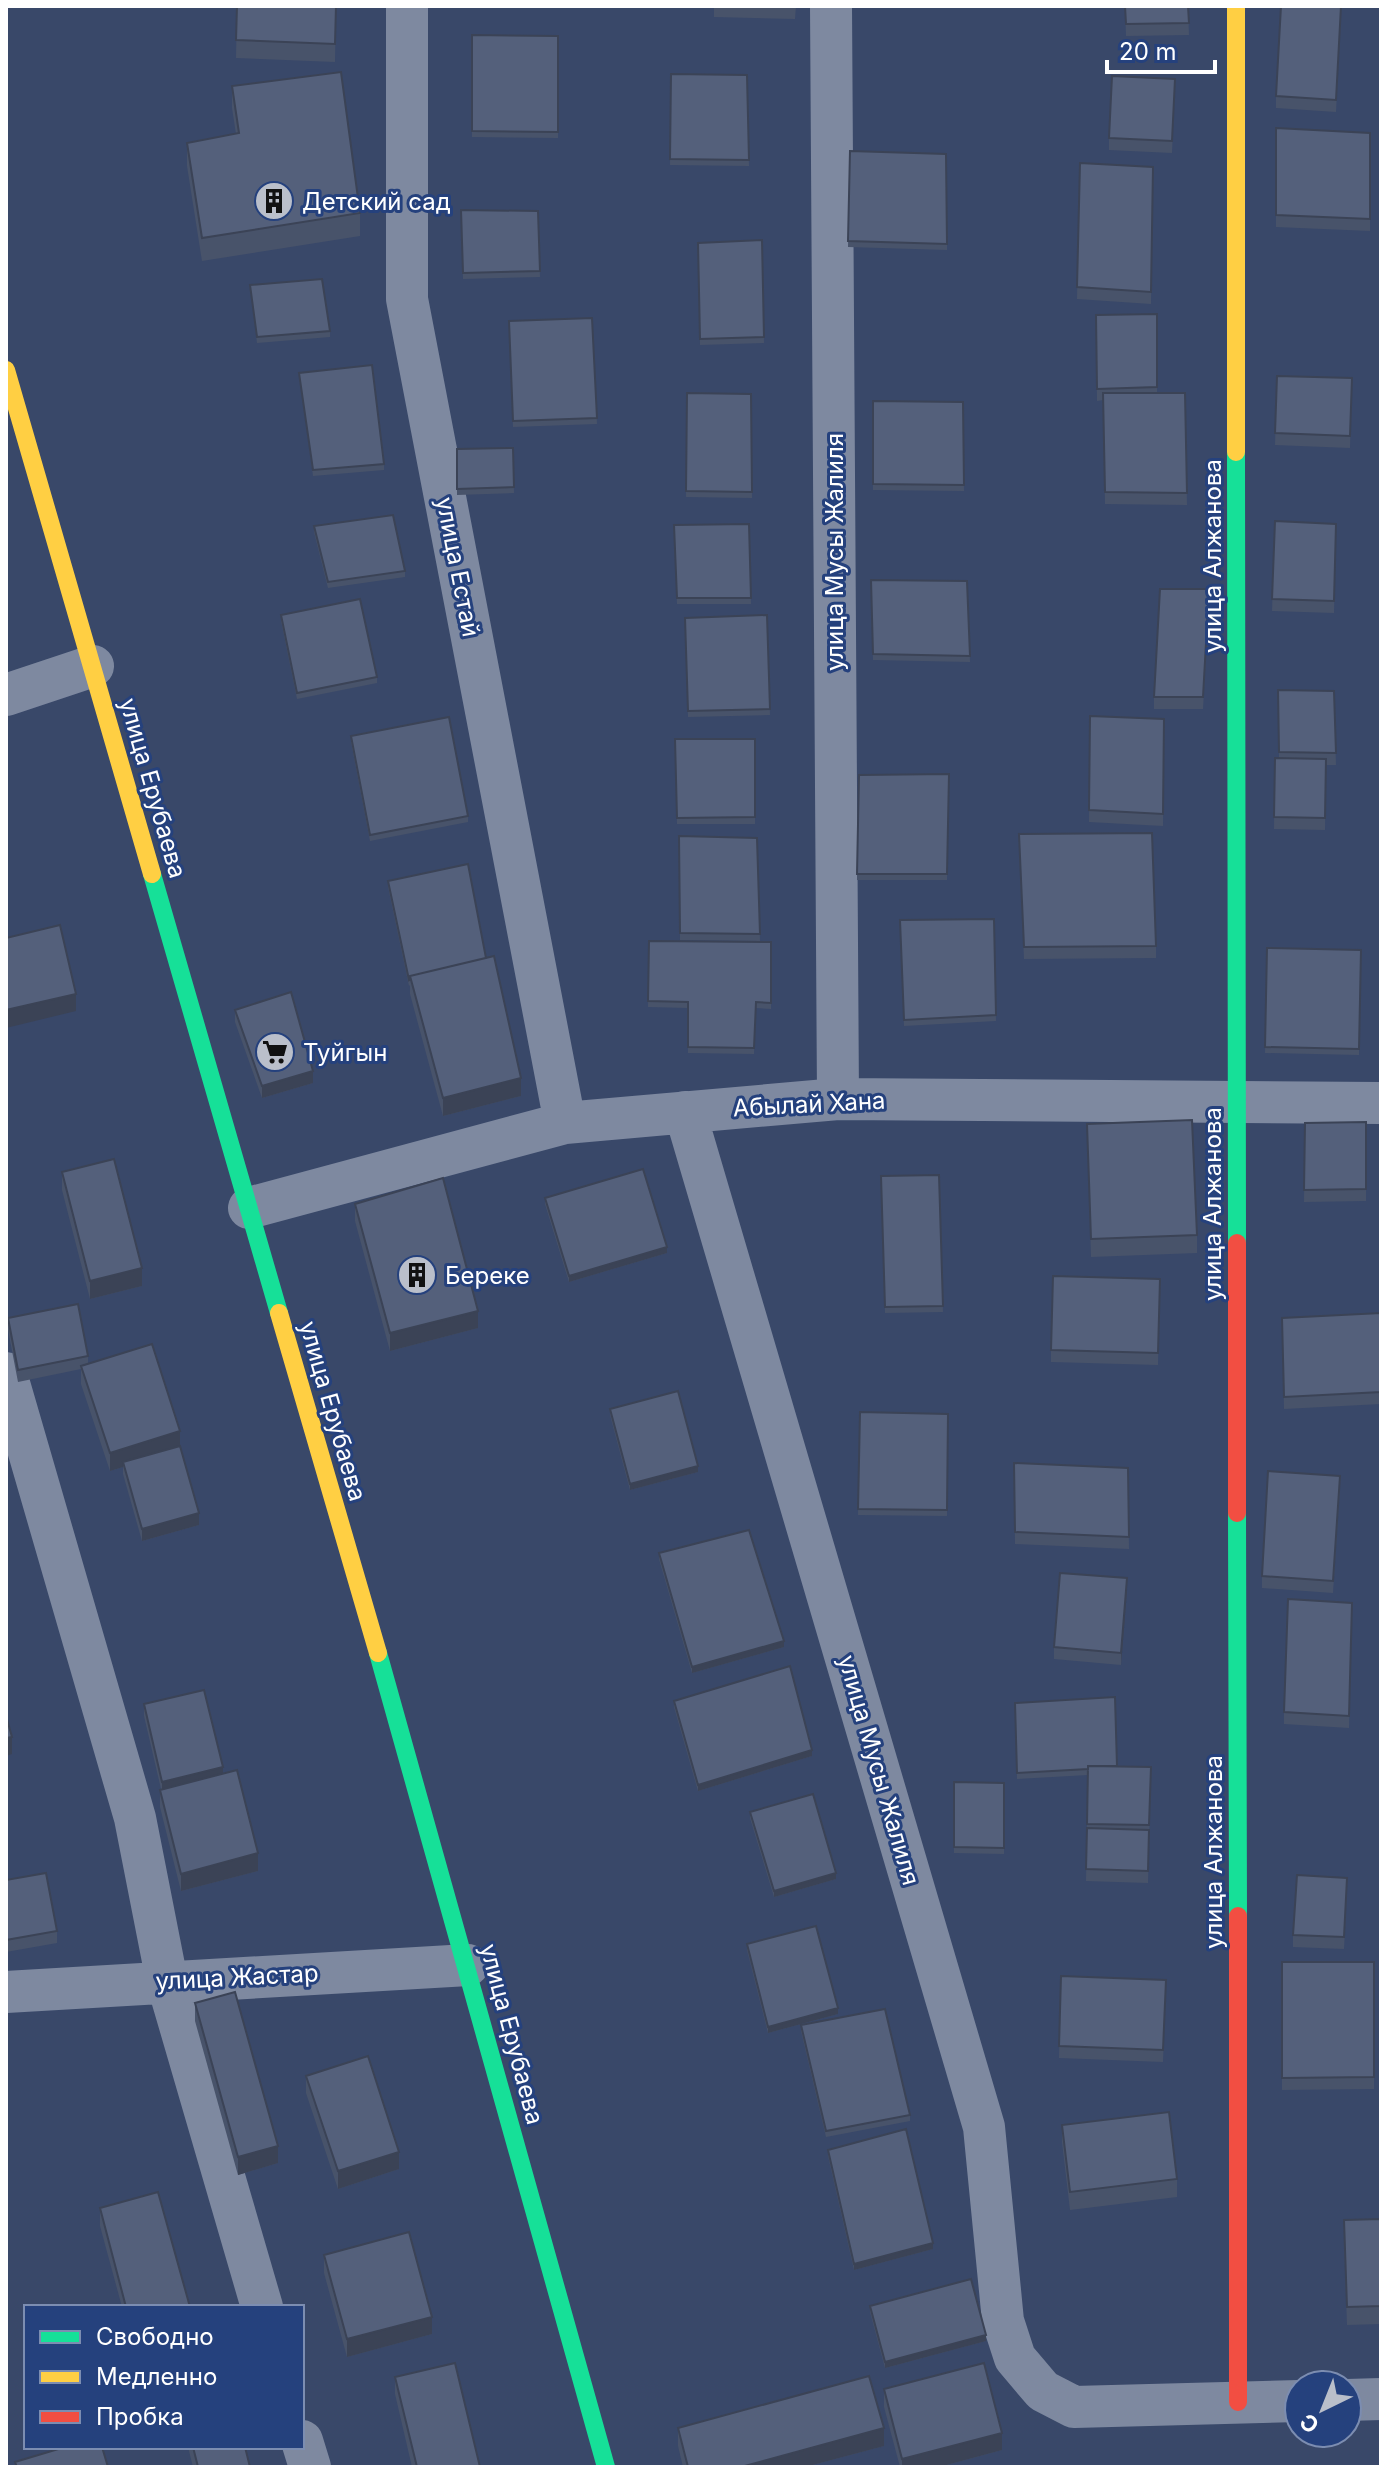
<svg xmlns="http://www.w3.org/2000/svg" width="1387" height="2473" viewBox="0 0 1387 2473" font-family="Inter,sans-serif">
	<rect width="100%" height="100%" fill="#394869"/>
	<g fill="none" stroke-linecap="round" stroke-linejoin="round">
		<!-- street -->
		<path stroke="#7e89a0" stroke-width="42" d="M407 6V299L565 1123
			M831 6 838 1099
			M6 695 93 666
			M685 1112 984 2127 1003 2321 1015 2358 1043 2391 1074 2407 1299 2401
			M249 1208 565 1123 838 1099 1381 1103
			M6 1373 135 1818 167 1981 262 2307
			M6 1992 468 1965
			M1347 2400 1381 2399
			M302 2441 310 2467"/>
		<!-- fast -->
		<path stroke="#16e098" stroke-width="18" d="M1236 452 1237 1243
			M152 874 279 1313
			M1237 1513 1238 1916
			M378 1653 606 2467"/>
		<!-- slow -->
		<path stroke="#ffcf43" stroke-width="18" d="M1236 6V452
			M6 370 152 874
			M279 1313 378 1653"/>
		<!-- jam -->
		<path stroke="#f24e42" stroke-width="18" d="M1237 1243V1513
			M1238 1916V2402"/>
	</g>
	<!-- wall -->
	<path fill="#48536a" d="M237 6H336L335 62 236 58Z
		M714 6H796L795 19 714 17Z
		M1125 6H1188L1189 35 1126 36Z
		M1341 16 1336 112 1276 108V96Z
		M472 35 558 36V138L472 137Z
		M671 74 747 75 749 166 670 165Z
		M1175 79 1172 153 1109 150V138Z
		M232 86 360 213V236L202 261 187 166V143L236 134 232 108Z
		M1276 128 1370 133V231L1276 227Z
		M850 151 947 244V250L848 247Z
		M1080 163 1153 167 1151 304 1077 299Z
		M461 210 538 211 540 277 463 279Z
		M762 240 764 343 700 345 698 243Z
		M250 285 330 331V337L257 343Z
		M1157 314V393H1185L1187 505 1105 504 1103 400 1097 401 1096 315Z
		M592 318 597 424 513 427 509 321Z
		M299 373 384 464V470L313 476Z
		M1277 376 1352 378 1350 448 1275 445Z
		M687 393 751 394 752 498 686 497Z
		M873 401 963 402 964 491 873 490Z
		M513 448 514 493 457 495V449Z
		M1275 521 1336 524 1334 613 1272 611Z
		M749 524 751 604H677L674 525Z
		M314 526 405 571V577L328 588 314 532Z
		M871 580 967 581 970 662 873 660Z
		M1209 601 1203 709H1154V697Z
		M281 615 377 677V683L297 699 281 621Z
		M767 615 770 715 688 717 685 618Z
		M1278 690 1334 691 1336 765H1326L1325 830 1274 829 1275 758 1279 759Z
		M1090 716 1164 719 1163 826 1089 822Z
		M351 736 468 816V822L370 841 351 742Z
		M675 739H755V824H677Z
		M949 774 947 880H857L859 775Z
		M679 836 757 838 760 941 680 940Z
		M1019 846 1156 946V958L1024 959Z
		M388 881 486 958 521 1096 443 1116 410 994V985L409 986 388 887Z
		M994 919 996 1021 904 1026 900 920Z
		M649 941 771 942V1009L756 1008 754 1054 688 1053V1008L648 1007Z
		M1267 948 1361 950 1359 1055 1265 1053Z
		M235 1010 313 1083 262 1098 235 1022Z
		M1366 1122V1201L1304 1202 1305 1123Z
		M1087 1124 1197 1235V1253L1091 1257Z
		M62 1172 142 1286 90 1299 62 1190Z
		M939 1175 943 1312 885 1313 881 1176Z
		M545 1198 667 1253 569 1282 545 1204Z
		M355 1204 478 1328 390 1351 355 1221Z
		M1160 1279 1158 1365 1051 1362V1350Z
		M1381 1313V1404L1284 1409 1282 1318Z
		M8 1318 88 1356V1364L180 1447 199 1525 142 1541 123 1474V1467L110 1471 81 1384V1369L18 1382 8 1330Z
		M610 1409 698 1472 630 1490 610 1415Z
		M860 1412 948 1414 947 1516 858 1515Z
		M1014 1463 1128 1468 1129 1549 1015 1544Z
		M1340 1488 1333 1593 1262 1588V1576Z
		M659 1553 784 1647 692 1673 659 1559Z
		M1127 1590 1121 1665 1054 1659V1647Z
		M1352 1603 1349 1728 1284 1724V1712Z
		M674 1701 812 1756 698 1791 674 1707Z
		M1015 1703 1117 1766 1151 1767 1148 1883 1086 1881 1088 1775 1017 1779Z
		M144 1704 223 1774 258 1871 181 1891 160 1807V1790L161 1789 144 1716Z
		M954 1782 1004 1783V1854L954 1853Z
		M750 1812 836 1879 774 1897 750 1818Z
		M6 1880 57 1931V1943L6 1952Z
		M1347 1890 1344 1949 1293 1947V1935Z
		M747 1944 838 2014 768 2033 747 1950Z
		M1282 1962H1374V2089L1282 2090Z
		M1061 1976 1166 1980 1163 2062 1059 2058Z
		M195 2003 278 2163 238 2175 195 2021Z
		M801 2025 910 2115V2121L826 2137 801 2031Z
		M306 2076 399 2169 338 2189 306 2093Z
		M1062 2125 1177 2179V2197L1070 2210 1062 2142Z
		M828 2150 933 2249 854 2270 828 2156Z
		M100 2208 190 2307H122L100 2226Z
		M1381 2219V2324L1347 2325 1344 2238Z
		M324 2255 432 2334 347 2357 324 2273Z
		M870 2306 986 2341 885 2368 870 2312Z
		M395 2377 480 2467H412L395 2394Z
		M884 2389 1002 2450 939 2467H900L884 2407Z
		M678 2428 884 2446 805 2467H683L678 2446Z
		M188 2447H245L250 2467H193Z"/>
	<!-- shaded-wall -->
	<path fill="#3b4356" d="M76 994V1011L6 1028V1010Z
		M313 1071V1083L262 1098V1086Z
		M521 1078V1096L443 1116V1098Z
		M667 1247V1253L569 1282V1276Z
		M142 1268V1286L90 1299V1281Z
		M478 1311V1328L390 1351V1333Z
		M180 1431V1448L123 1462V1467L110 1471V1453Z
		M698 1466V1472L630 1490V1484Z
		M199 1513V1525L142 1541V1529Z
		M1127 1578V1590L1121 1665V1653Z
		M784 1641V1647L692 1673V1667Z
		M12 1737V1754L6 1756V1738Z
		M812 1750V1756L698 1791V1785Z
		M223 1767V1779L162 1794V1782Z
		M258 1853V1871L181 1891V1874Z
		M836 1873V1879L774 1897V1891Z
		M838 2008V2014L768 2033V2027Z
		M278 2146V2163L238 2175V2157Z
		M399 2152V2169L338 2189V2171Z
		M933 2243V2249L854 2270V2264Z
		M432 2317V2334L347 2357V2339Z
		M986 2335V2341L885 2368V2362Z
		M884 2428V2446L805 2467H741Z
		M1002 2433V2450L939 2467H902V2459Z"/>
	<!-- building -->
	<path fill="#54607b" stroke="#3b4356" stroke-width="2" d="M237 6H336L335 44 236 40Z
		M755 6H795V7Z
		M1125 6H1188L1189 23 1126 24Z
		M1281 6H1341L1336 100 1276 96Z
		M472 35 558 36V132L472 131Z
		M341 72 360 213 202 238 187 143 239 133 232 86Z
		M671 74 747 75 749 160 670 159Z
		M1112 76 1175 79 1172 141 1109 138Z
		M1276 128 1370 133V219L1276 215Z
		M850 151 946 154 947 244 848 241Z
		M1080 163 1153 167 1151 292 1077 287Z
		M461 210 538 211 540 271 463 273Z
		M762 240 764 337 700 339 698 243Z
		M322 279 330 331 257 337 250 285Z
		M1157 314V387L1097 389 1096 315Z
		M592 318 597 418 513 421 509 321Z
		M372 365 384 464 313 470 299 373Z
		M1277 376 1352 378 1350 436 1275 433Z
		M687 393 751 394 752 492 686 491Z
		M1103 393H1185L1187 493 1105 492Z
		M873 401 963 402 964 485 873 484Z
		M513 448 514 487 457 489V449Z
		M393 515 405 571 328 582 314 526Z
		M1275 521 1336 524 1334 601 1272 599Z
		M749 524 751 598H677L674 525Z
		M871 580 967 581 970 656 873 654Z
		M1160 589H1209L1203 697H1154Z
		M360 599 377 677 297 693 281 615Z
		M767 615 770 709 688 711 685 618Z
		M1278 690 1334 691 1336 753 1279 752Z
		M1090 716 1164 719 1163 814 1089 810Z
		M449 717 468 816 370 835 351 736Z
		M675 739H755V817L677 818Z
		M1275 758 1326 759 1325 818 1274 817Z
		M949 774 947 874H857L859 775Z
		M1152 833 1156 946 1024 947 1019 834Z
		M679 836 757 838 760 934 680 933Z
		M468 864 486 958 410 976V979L409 980 388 881Z
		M994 919 996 1015 904 1020 900 920Z
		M60 925 76 994 6 1010V938Z
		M649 941 771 942V1003L756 1002 754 1048 688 1047V1002L648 1001Z
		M1267 948 1361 950 1359 1049 1265 1047Z
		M494 956 521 1078 443 1098 410 976Z
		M291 992 313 1071 262 1086 235 1010Z
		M1192 1120 1197 1235 1091 1239 1087 1124Z
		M1366 1122V1189L1304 1190 1305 1123Z
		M114 1159 142 1268 90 1281 62 1172Z
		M643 1169 667 1247 569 1276 545 1198Z
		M939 1175 943 1306 885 1307 881 1176Z
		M443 1178 478 1311 390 1333 355 1204Z
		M1053 1276 1160 1279 1158 1353 1051 1350Z
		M78 1304 88 1356 18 1370 8 1318Z
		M1381 1313V1392L1284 1397 1282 1318Z
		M152 1344 180 1431 110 1453 81 1366Z
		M678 1391 698 1466 630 1484 610 1409Z
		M860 1412 948 1414 947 1510 858 1509Z
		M180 1446 199 1513 142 1529 123 1462Z
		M1014 1463 1128 1468 1129 1537 1015 1532Z
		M1268 1471 1340 1476 1333 1581 1262 1576Z
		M749 1530 784 1641 692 1667 659 1553Z
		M1060 1573 1127 1578 1121 1653 1054 1647Z
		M1288 1599 1352 1603 1349 1716 1284 1712Z
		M790 1666 812 1750 698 1785 674 1701Z
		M204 1690 223 1767 162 1782 144 1704Z
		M1115 1697 1117 1766H1088V1769L1017 1773 1015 1703Z
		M6 1716 12 1737 6 1738Z
		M1088 1766 1151 1767 1149 1825 1087 1824Z
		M237 1770 258 1853 181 1874 160 1790Z
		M954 1782 1004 1783V1848L954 1847Z
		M813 1794 836 1873 774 1891 750 1812Z
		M1087 1828 1149 1830 1148 1871 1086 1869Z
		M46 1873 57 1931 6 1940V1880Z
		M1297 1875 1347 1878 1344 1937 1293 1935Z
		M816 1926 838 2008 768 2027 747 1944Z
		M1282 1962H1374V2077L1282 2078Z
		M1061 1976 1166 1980 1163 2050 1059 2046Z
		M235 1992 278 2146 238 2157 195 2003Z
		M885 2009 910 2115 826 2131 801 2025Z
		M368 2056 399 2152 338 2171 306 2076Z
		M1169 2112 1177 2179 1070 2192 1062 2125Z
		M906 2129 933 2243 854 2264 828 2150Z
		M158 2192 190 2307H126L100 2208Z
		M1381 2219V2306L1347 2307 1344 2220Z
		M409 2232 432 2317 347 2339 324 2255Z
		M971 2279 986 2335 885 2362 870 2306Z
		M455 2363 480 2467H417L395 2377Z
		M984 2363 1002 2433 902 2459 884 2389Z
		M869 2376 884 2428 741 2467H688L678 2428Z
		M65 2447H102L108 2467H17L15 2462Z
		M193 2447H245L250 2467H198Z"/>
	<!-- icons -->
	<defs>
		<symbol id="building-disc" viewBox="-11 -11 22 22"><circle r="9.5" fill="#babfca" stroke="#25417d"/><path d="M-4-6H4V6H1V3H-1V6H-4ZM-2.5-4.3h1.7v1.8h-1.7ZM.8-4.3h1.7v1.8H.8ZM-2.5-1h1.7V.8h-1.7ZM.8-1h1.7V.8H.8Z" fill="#111"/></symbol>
		<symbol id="supermarket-disc" viewBox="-11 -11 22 22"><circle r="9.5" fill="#babfca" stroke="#25417d"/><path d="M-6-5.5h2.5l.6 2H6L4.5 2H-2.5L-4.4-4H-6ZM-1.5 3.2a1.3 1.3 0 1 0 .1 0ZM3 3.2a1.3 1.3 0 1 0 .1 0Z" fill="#111"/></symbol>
	</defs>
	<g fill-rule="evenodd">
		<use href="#building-disc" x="252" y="179" width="44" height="44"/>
		<use href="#supermarket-disc" x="253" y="1030" width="44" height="44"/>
		<use href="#building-disc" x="395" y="1253" width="44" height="44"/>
	</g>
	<g text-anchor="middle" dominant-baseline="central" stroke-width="6" stroke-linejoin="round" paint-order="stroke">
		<!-- poi labels -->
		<g font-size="24" fill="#fff" stroke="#25417d" text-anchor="start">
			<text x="302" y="201">Детский сад</text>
			<text x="303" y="1052">Туйгын</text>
			<text x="445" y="1275">Береке</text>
		</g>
		<!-- street labels -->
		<g font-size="24" fill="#fff" stroke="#25417d">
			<text transform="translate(834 552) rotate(-90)">улица Мусы Жалиля</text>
			<text transform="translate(1212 556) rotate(-90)">улица Алжанова</text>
			<text transform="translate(458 567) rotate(79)">улица Естай</text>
			<text transform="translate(153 788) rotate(74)">улица Ерубаева</text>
			<text transform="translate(809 1104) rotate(-3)">Абылай Хана</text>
			<text transform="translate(1212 1204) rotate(-90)">улица Алжанова</text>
			<text transform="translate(333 1411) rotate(74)">улица Ерубаева</text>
			<text transform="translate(879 1770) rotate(74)">улица Мусы Жалиля</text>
			<text transform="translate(1213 1852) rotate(-90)">улица Алжанова</text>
			<text transform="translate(237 1977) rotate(-3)">улица Жастар</text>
			<text transform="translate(512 2034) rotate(75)">улица Ерубаева</text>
		</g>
	</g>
	<!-- border -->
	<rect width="1387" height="2473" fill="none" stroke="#ffffff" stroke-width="16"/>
	<!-- legend -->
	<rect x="24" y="2305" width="280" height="144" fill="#25417d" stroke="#7c8db1" stroke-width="2"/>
	<rect x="40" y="2331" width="40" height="12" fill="#16e098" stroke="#7c8db1" stroke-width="2"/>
	<text x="96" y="2345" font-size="24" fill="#ffffff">Свободно</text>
	<rect x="40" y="2371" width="40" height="12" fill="#ffcf43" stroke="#7c8db1" stroke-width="2"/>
	<text x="96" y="2385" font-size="24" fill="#ffffff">Медленно</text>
	<rect x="40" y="2411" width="40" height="12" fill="#f24e42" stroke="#7c8db1" stroke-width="2"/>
	<text x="96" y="2425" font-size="24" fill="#ffffff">Пробка</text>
	<!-- north arrow -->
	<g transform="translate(1323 2409) rotate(223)"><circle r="38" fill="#25417d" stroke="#7c8db1" stroke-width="2"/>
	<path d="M0-6L14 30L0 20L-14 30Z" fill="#babfca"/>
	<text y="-12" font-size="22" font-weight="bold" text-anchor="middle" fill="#ffffff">С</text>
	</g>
	<!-- scale -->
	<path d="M1107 60v12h108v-12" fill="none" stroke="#ffffff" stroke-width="4"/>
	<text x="1119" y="60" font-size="24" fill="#ffffff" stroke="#25417d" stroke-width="6" paint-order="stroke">20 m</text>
</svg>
